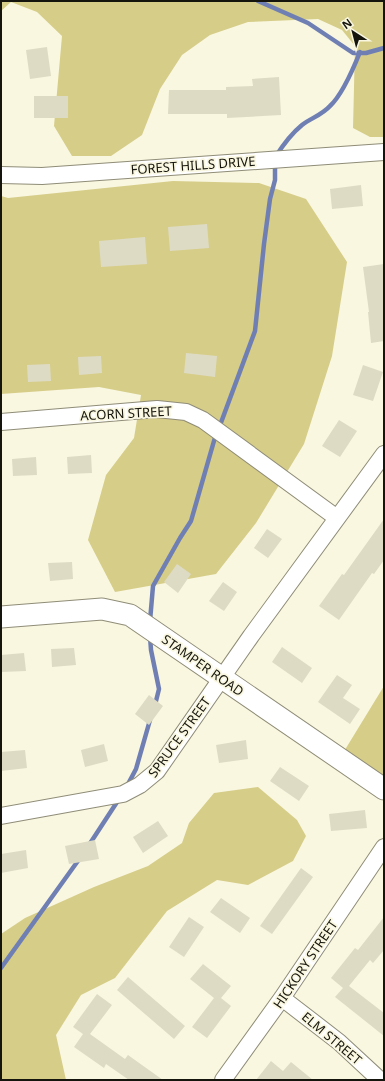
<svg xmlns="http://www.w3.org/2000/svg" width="385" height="1081" viewBox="0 0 385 1081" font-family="'Noto Sans',sans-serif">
	<rect width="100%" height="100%" fill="#f9f7e0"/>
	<!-- green -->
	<path fill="#d6cd89" d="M1 1H384V137H370L353 128 355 46 342 30 318 19 248 22 210 35 182 55 160 89 142 135 111 156H72L54 126 62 36 37 12 11 2 1 11Z
		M173 181 259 183 306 199 347 262 332 356 304 444 256 523 216 574 115 592 88 540 106 475 134 438 141 395 99 387 1 394V196L8 198Z
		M384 686V780L343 753Z
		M258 787 297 820 306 836 293 861 248 885 217 880 167 911 115 978 81 995 56 1035 66 1080H1V934L25 918 94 887 148 866 182 843 189 823 214 793Z"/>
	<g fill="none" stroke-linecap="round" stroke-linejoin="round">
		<!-- stream -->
		<path stroke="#6f7fb4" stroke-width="4.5" d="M258 1 308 23 353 53H366L384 48
			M276 156C283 145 291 134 302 125 311 118 322 115 330 106 342 95 354 67 360 52
			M219 428 255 331 264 244 270 199 275 180V163
			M150 621 153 586 180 538 191 521 216 434
			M150 636 151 650 159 689 155 705
			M127 786 136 769 150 720
			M89 845 119 799
			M1 968 80 858"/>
	</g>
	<!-- building -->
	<path fill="#dedbc4" d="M47 47 51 76 30 79 26 50Z
		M279 77 281 115 227 118V114H168L169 90H226V87L253 86 252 79Z
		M34 96H68V118H34Z
		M361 185 363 206 332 209 330 189Z
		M207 224 209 248 170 251 168 227Z
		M145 237 147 264 101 267 99 241Z
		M384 264V341L371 343 368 312H369L363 267Z
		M186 353 217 356 215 377 184 373Z
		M101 356 102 373 79 375 78 357Z
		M50 364 51 381 28 382 27 365Z
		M363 365 383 372 373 401 353 395Z
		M339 420 357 431 340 457 322 446Z
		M91 455 92 473 68 474 67 457Z
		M36 457 37 475 13 476 12 459Z
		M384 519V560L374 574 372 573 339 620 319 606 342 574 344 575Z
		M267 529 282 539 268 558 254 548Z
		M72 562 73 579 50 581 48 563Z
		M177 564 191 574 178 593 164 582Z
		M223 582 237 592 224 611 209 601Z
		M282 647 312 668 302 683 272 662Z
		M74 648 76 665 52 667 51 649Z
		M24 653 26 671 2 672 1 655Z
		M337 675 352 685 343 698 360 709 350 724 318 702Z
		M149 695 163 706 149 725 135 714Z
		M246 740 248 759 219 763 216 745Z
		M104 744 108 761 85 767 81 750Z
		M25 750 27 768 1 771V752Z
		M280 767 309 786 299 801 270 781Z
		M365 810 367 828 331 831 329 814Z
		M158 821 168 836 143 853 133 837Z
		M95 840 99 859 69 864 65 846Z
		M26 850 28 868 1 873V854Z
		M301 868 313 877 272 934 260 926Z
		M221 898 250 918 240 933 210 912Z
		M189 917 204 927 184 957 169 947Z
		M384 917V950L373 963 370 960 349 986 384 1013V1036L335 997 343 988 331 978 355 948 358 950Z
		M203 964 231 986 221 998 231 1006 207 1038 192 1027 214 998 190 979Z
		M128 977 185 1026 174 1039 117 990Z
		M97 994 112 1005 90 1034 125 1059 128 1055 163 1080H129L106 1064 104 1068 74 1047 83 1034 73 1027Z
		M271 1061 283 1071 291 1062 313 1080H256Z"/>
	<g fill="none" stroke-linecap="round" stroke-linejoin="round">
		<defs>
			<path id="minor" d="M1 175 42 176 384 152
				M1 422 157 409 186 412 203 420 337 518
				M1 816 123 794 140 785 157 771 251 636 384 454
				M282 998 339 1042 380 1080
				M223 1080 282 998 384 847"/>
			<path id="tertiary" d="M1 617 102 609 130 615 384 789"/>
		</defs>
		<!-- minor casing -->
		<use href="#minor" stroke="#8f8c77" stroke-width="18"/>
		<!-- tertiary casing -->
		<use href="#tertiary" stroke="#8f8c77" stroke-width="23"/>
		<!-- minor -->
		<use href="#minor" stroke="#fff" stroke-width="16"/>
		<!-- tertiary -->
		<use href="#tertiary" stroke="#fff" stroke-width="21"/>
	</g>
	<g text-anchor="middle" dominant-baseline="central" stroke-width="3.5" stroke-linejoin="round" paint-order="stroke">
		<!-- street labels -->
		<g font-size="13" fill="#16150d" stroke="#f9f7e0">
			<text transform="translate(193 165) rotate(-4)">FOREST HILLS DRIVE</text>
			<text transform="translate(126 413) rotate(-3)">ACORN STREET</text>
			<text transform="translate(203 665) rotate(35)">STAMPER ROAD</text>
			<text transform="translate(179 737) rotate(-54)">SPRUCE STREET</text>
			<text transform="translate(305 964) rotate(-56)">HICKORY STREET</text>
			<text transform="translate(332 1038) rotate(40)">ELM STREET</text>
		</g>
	</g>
	<!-- border -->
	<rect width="385" height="1081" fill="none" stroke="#16150d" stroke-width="4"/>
	<!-- north arrow -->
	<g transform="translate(353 32) rotate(324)" stroke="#f9f7e0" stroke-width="3" paint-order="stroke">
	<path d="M0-3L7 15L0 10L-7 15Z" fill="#16150d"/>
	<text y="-6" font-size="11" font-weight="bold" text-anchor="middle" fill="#16150d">N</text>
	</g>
</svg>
